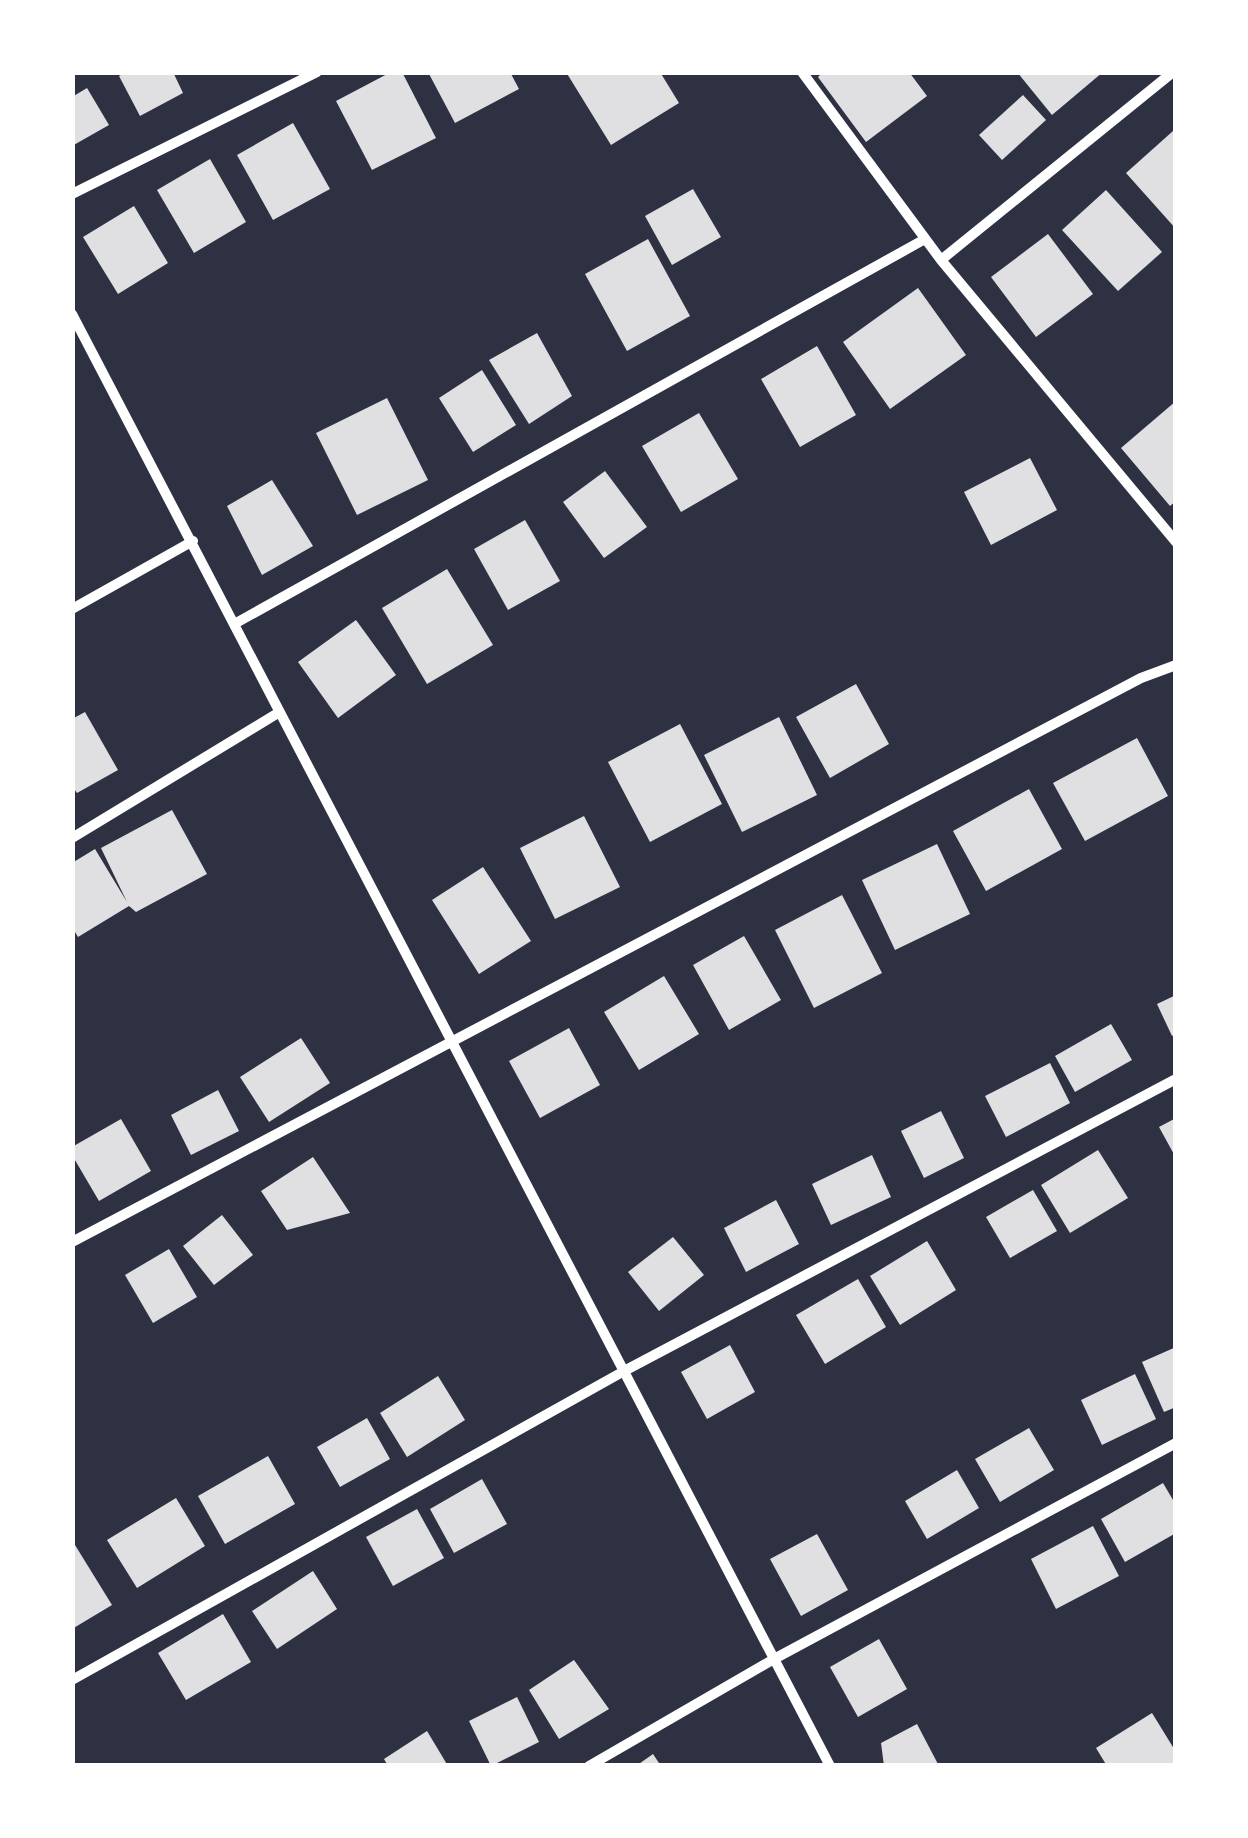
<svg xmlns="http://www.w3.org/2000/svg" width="1248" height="1838" viewBox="0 0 1248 1838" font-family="Manrope,sans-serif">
	<rect width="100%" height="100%" fill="#2d3142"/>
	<!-- building -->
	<path fill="#e0e0e3" d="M126 72H173L183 93 140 116 119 76Z
		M391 72H402L436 138 372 170 336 101Z
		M428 72H510L519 89 455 123Z
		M566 72H660L679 103 611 145Z
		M823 72H909L927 96 866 142 818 77Z
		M1017 72H1103L1052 115Z
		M87 88 109 125 72 146V97Z
		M1023 95 1046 120 1002 160 979 135Z
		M293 123 330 189 273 220 237 155Z
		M1173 131 1176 134V229L1126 173Z
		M210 159 246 222 194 253 157 190Z
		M693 189 721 237 672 265 645 216Z
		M1106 190 1162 252 1118 291 1062 230Z
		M134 206 168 263 118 294 83 237Z
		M1048 234 1093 294 1036 337 991 277Z
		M648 239 690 316 627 351 585 274Z
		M918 288 966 355 890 409 843 342Z
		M537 333 572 396 529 424 489 360Z
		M817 346 856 415 800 447 761 379Z
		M482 370 516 425 473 452 439 398Z
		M387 398 428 480 357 515 316 433Z
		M1176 401V501L1170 506 1121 448Z
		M699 413 738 479 681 512 642 446Z
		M1030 458 1057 510 991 545 964 492Z
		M605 471 647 527 604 558 563 502Z
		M272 480 313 546 262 575 227 506Z
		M525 520 560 581 508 610 474 549Z
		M447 569 493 645 427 684 382 608Z
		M356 620 396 675 338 718 298 662Z
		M856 684 889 744 830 778 796 717Z
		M85 712 118 770 77 793 72 786V719Z
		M779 717 817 795 742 832 704 755Z
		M680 724 722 804 650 842 608 762Z
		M1137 738 1168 796 1085 841 1053 783Z
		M1029 789 1062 849 986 891 953 831Z
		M172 810 207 874 136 912 129 906 78 937 72 927V863L95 849 127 902 101 848Z
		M584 816 620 887 555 919 520 848Z
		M937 844 970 914 895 950 862 880Z
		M483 867 531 941 479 974 432 900Z
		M842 895 882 973 814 1008 775 930Z
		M744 936 781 1000 729 1030 693 965Z
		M664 976 699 1034 639 1070 604 1012Z
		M1176 995V1034L1172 1036 1157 1004Z
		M1111 1024 1132 1060 1075 1092 1055 1056Z
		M569 1028 600 1085 540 1118 509 1061Z
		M301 1038 330 1083 269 1122 240 1077Z
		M1050 1063 1070 1103 1006 1137 985 1096Z
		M218 1090 239 1131 191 1155 171 1115Z
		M941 1111 964 1158 924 1178 901 1131Z
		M1176 1118V1158L1159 1127Z
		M121 1119 151 1171 99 1201 72 1155V1147Z
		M1098 1150 1128 1198 1070 1233 1041 1185Z
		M872 1155 891 1197 831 1225 812 1184Z
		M313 1157 350 1213 287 1230 261 1191Z
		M1033 1190 1057 1231 1010 1258 986 1217Z
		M776 1200 799 1244 746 1272 724 1228Z
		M222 1215 253 1255 214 1285 183 1246Z
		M673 1237 704 1275 659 1311 628 1272Z
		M927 1241 956 1290 900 1325 870 1276Z
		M169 1249 197 1297 153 1323 125 1275Z
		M858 1279 886 1327 825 1364 796 1315Z
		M730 1345 755 1392 707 1419 681 1372Z
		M1176 1347V1407L1164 1412 1142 1362Z
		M1135 1374 1156 1419 1102 1445 1081 1400Z
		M438 1376 465 1420 407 1457 380 1413Z
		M367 1418 390 1459 340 1487 317 1447Z
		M1029 1428 1054 1470 1000 1502 975 1459Z
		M268 1456 295 1504 225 1544 198 1496Z
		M957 1470 979 1508 927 1539 905 1501Z
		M482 1479 507 1524 454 1553 430 1509Z
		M1163 1483 1176 1505V1533L1125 1562 1101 1519Z
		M176 1498 205 1546 137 1588 107 1540Z
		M417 1509 444 1558 393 1586 366 1537Z
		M1093 1526 1119 1576 1056 1609 1031 1559Z
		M817 1534 848 1590 801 1616 770 1559Z
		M75 1545 112 1605 72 1629V1546Z
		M313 1571 337 1609 277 1649 252 1611Z
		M223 1614 251 1662 186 1700 158 1653Z
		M879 1639 907 1689 858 1717 830 1667Z
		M574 1660 609 1709 559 1739 529 1690Z
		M517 1697 539 1742 491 1766 469 1721Z
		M1152 1713 1176 1752V1761L1168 1766H1107L1096 1748Z
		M917 1724 939 1766H884L881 1743Z
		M427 1731 448 1766H388L384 1759Z
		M653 1754 661 1766H636Z"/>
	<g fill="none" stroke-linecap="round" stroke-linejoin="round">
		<!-- minor -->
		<path stroke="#fff" stroke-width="10" d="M802 72 941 260 1176 542
			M72 194 317 72
			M941 260 1173 72
			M72 314 830 1766
			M72 609 193 541
			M236 623 925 239
			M72 838 278 713
			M72 1242 1141 678 1176 665
			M72 1680 626 1370 1176 1079
			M589 1766 774 1659 1176 1443"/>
	</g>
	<!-- border -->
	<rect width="1248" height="1838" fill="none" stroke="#ffffff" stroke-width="150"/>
</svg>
